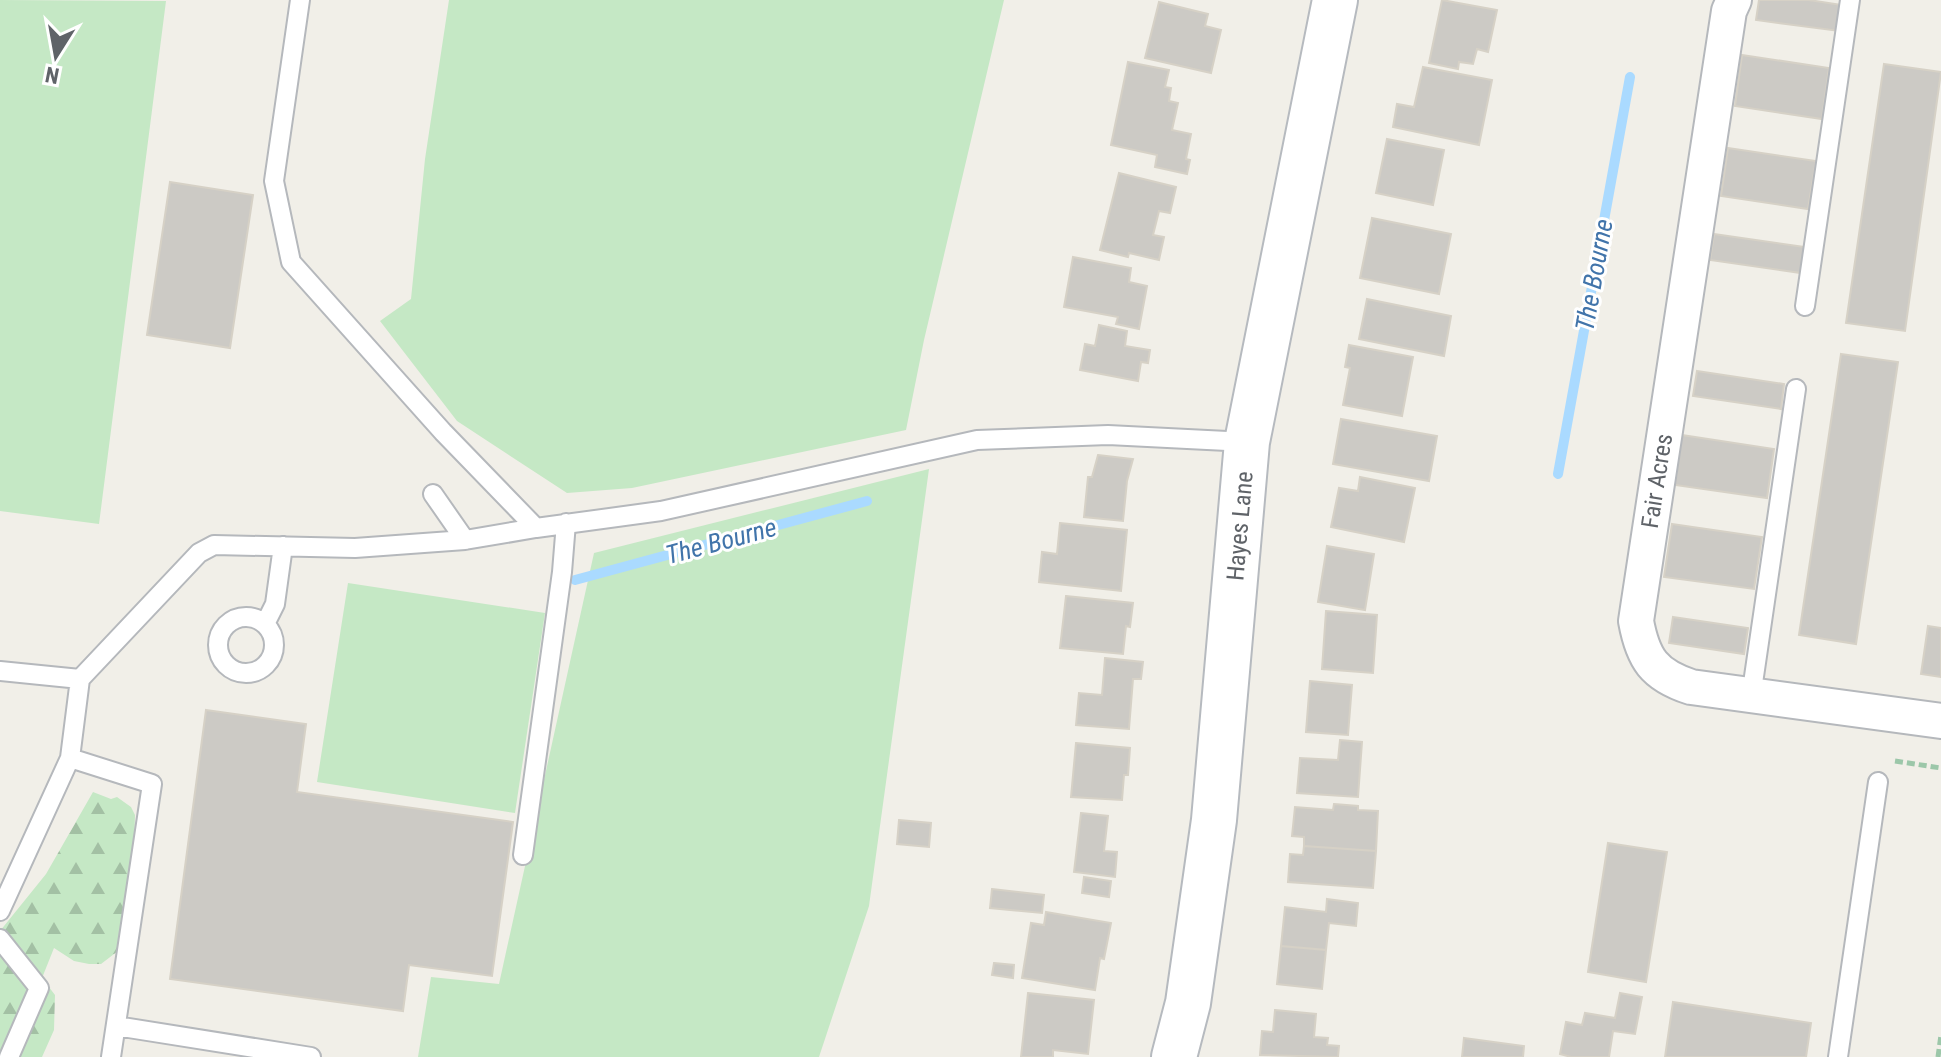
<svg xmlns="http://www.w3.org/2000/svg" width="1941" height="1057" viewBox="0 0 1941 1057" font-family="'Roboto Condensed',sans-serif">
	<defs>
		<pattern id="forest-firs" width="22" height="20" patternUnits="userSpaceOnUse" patternTransform="scale(2)"><rect width="22" height="20" fill="#c5e8c5"/><path d="M5 1l3.5 6h-7zM16 11l3.5 6h-7z" fill="#a3c0a4"/></pattern>
	</defs>
	<rect width="100%" height="100%" fill="#f1efe8"/>
	<!-- grass -->
	<path fill="#c5e8c5" d="M0 0 166 1 99 524 0 511Z
		M449 0H1004L924 340 906 430 632 488 567 493 457 421 380 321 411 299 425 159Z
		M929 469 869 906 819 1057H418L431 977 499 984 594 553Z
		M348 583 545 613 515 813 317 782Z"/>
	<!-- forest -->
	<path fill="url(#forest-firs)" d="M93 792 111 799 117 797 131 807 135 815 133 884 118 951 101 964H89L74 961 54 948 42 978 55 995 54 1030 42 1057H0V931L46 874Z"/>
	<g fill="none" stroke-linecap="round" stroke-linejoin="round">
		<!-- stream -->
		<path stroke="#aadaff" stroke-width="10" d="M1558 474 1630 77
			M575 580 867 501"/>
	</g>
	<!-- building -->
	<path fill="#cccac5" stroke="#d6d1c6" stroke-width="2" d="M1442 0 1497 10 1488 52 1477 49 1473 64 1459 62 1458 69 1429 63Z
		M1759 0H1809L1842 5 1839 31 1756 20Z
		M1159 2 1208 14 1205 26 1221 30 1211 73 1145 58Z
		M1742 55 1829 68 1822 119 1735 106Z
		M1128 62 1169 70 1165 87 1171 88 1169 101 1178 103 1172 130 1191 134 1186 159 1190 160 1187 174 1155 167 1157 155 1111 145Z
		M1884 64 1941 72 1905 331 1846 323Z
		M1423 67 1492 80 1479 145 1393 127 1397 104 1414 107Z
		M1387 139 1444 150 1433 205 1376 193Z
		M1728 148 1816 161 1808 209 1721 196Z
		M1119 173 1176 187 1170 213 1159 211 1153 235 1164 237 1159 260 1129 253 1128 257 1100 250Z
		M170 182 253 195 230 348 147 335Z
		M1372 218 1451 234 1439 294 1360 278Z
		M1714 234 1805 247 1801 273 1710 260Z
		M1073 257 1131 268 1129 282 1147 286 1139 329 1116 324 1118 317 1064 307Z
		M1367 299 1451 316 1444 356 1359 339Z
		M1099 325 1127 331 1125 346 1150 350 1148 363 1141 362 1138 381 1080 370 1085 344 1095 346Z
		M1349 345 1413 357 1402 416 1343 405 1350 368 1345 367Z
		M1841 354 1898 362 1856 644 1799 635Z
		M1697 371 1784 384 1781 409 1693 396Z
		M1341 419 1437 436 1429 481 1333 464Z
		M1682 435 1774 449 1767 498 1675 485Z
		M1098 455 1133 459 1127 481 1123 521 1084 517 1088 477H1092Z
		M1360 477 1415 488 1404 542 1331 527 1339 488 1358 491Z
		M1060 523 1127 530 1121 591 1039 582 1042 552 1057 554Z
		M1672 524 1762 537 1754 589 1664 577Z
		M1327 546 1374 554 1365 610 1318 602Z
		M1066 596 1133 603 1130 627 1126 626 1123 654 1060 648Z
		M1326 611 1377 615 1373 673 1322 669Z
		M1673 617 1748 628 1744 654 1669 643Z
		M1928 626 1941 628V677L1921 674Z
		M1105 658 1143 662 1141 679H1133L1129 729 1076 725 1079 693 1102 695Z
		M1310 681 1352 685 1348 735 1306 732Z
		M206 710 306 724 297 792 513 822 492 976 409 965 403 1011 170 979Z
		M1340 740 1362 742 1358 797 1297 793 1300 758 1338 760Z
		M1076 743 1130 748 1128 775H1124L1122 800 1071 797Z
		M1334 804 1358 806V810L1378 811 1376 851 1304 846V837L1292 836 1295 807 1333 810Z
		M1081 813 1108 816 1104 851 1117 852 1115 877 1074 872Z
		M899 820 931 823 929 847 897 844Z
		M1608 843 1667 852 1646 982 1588 972Z
		M1304 846 1376 851 1373 888 1288 882 1290 854 1303 855Z
		M1084 877 1111 881 1109 897 1082 893Z
		M992 889 1044 895 1042 913 990 908Z
		M1327 899 1358 903 1356 926 1329 923 1326 950 1281 946 1285 907 1326 912Z
		M1046 912 1111 923 1104 959 1100 958 1095 990 1022 978 1031 923 1044 925Z
		M1281 946 1326 950 1322 989 1277 984Z
		M994 963 1014 965 1013 978 992 975Z
		M1028 993 1094 1000 1088 1054 1053 1050V1057H1021Z
		M1620 993 1642 997 1635 1034 1613 1031 1609 1057H1571L1560 1054 1566 1022 1582 1025 1585 1013 1615 1018Z
		M1673 1002 1811 1023 1806 1057H1665Z
		M1275 1010 1316 1014 1314 1037 1328 1038 1327 1045 1339 1046 1338 1057 1260 1055 1262 1031 1273 1032Z
		M1464 1038 1524 1046 1523 1057H1462Z"/>
	<g fill="none" stroke-linecap="round" stroke-linejoin="round">
		<defs>
			<path id="lane" d="M300 0 274 181 291 262 443 432 536 528
				M1805 306 1850 0
				M433 494 465 540
				M218 645a28 28 0 1 1 56 0a28 28 0 1 1-56 0Z
				M265 624 275 604 283 546
				M0 671 80 679
				M1751 697 1796 389
				M70 758 152 784 111 1057
				M523 855 562 572 566 523
				M0 911 70 758 80 679 199 553 214 545 355 548 465 540 536 528 661 511 977 440 1108 435 1247 442
				M0 939 39 988 9 1057
				M116 1026 311 1057
				M1838 1057 1878 782"/>
			<path id="street" d="M1734 0 1729 11 1636 621C1643 659 1654 675 1691 687L1941 721"/>
			<path id="secondary" d="M1174 1057 1188 1003 1214 820 1247 442 1335 0"/>
		</defs>
		<!-- lane casing -->
		<use href="#lane" stroke="#b5b8bc" stroke-width="22"/>
		<!-- street casing -->
		<use href="#street" stroke="#b5b8bc" stroke-width="38"/>
		<!-- secondary casing -->
		<use href="#secondary" stroke="#b6babf" stroke-width="48"/>
		<!-- path -->
		<path stroke="#9cc7a9" stroke-width="5" stroke-dasharray="8 4" stroke-linecap="butt" d="M1895 761 1941 768
			M1938 1057 1941 1035"/>
		<!-- lane -->
		<use href="#lane" stroke="#fff" stroke-width="18"/>
		<!-- street -->
		<use href="#street" stroke="#fff" stroke-width="34"/>
		<!-- secondary -->
		<use href="#secondary" stroke="#fff" stroke-width="44"/>
	</g>
	<g text-anchor="middle" dominant-baseline="central" stroke-width="6" stroke-linejoin="round" paint-order="stroke">
		<!-- street labels -->
		<g font-size="24" fill="#5f6368" stroke="#fff">
			<text transform="translate(1657 481) rotate(-81)">Fair Acres</text>
			<text transform="translate(1240 526) rotate(-85)">Hayes Lane</text>
		</g>
		<!-- water labels -->
		<g font-size="26" font-style="italic" fill="#4174aa" stroke="#fff">
			<text transform="translate(1594 275) rotate(-80)">The Bourne</text>
			<text transform="translate(721 541) rotate(-15)">The Bourne</text>
		</g>
	</g>
	<!-- north arrow -->
	<g transform="translate(56 56) rotate(191)" stroke="#ffffff" stroke-width="6" paint-order="stroke">
	<path d="M0-6L14 30L0 20L-14 30Z" fill="#5f6368"/>
	<text y="-12" font-size="22" font-weight="bold" text-anchor="middle" fill="#5f6368">N</text>
	</g>
</svg>
